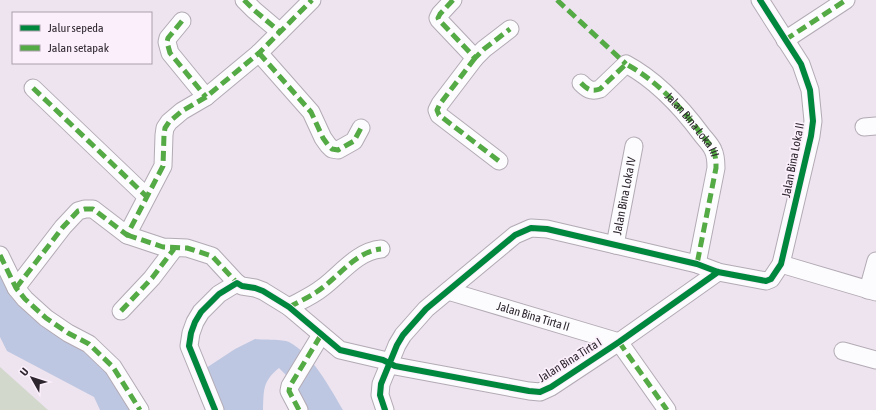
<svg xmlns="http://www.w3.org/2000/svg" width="876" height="410" viewBox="0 0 876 410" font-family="'Asap Condensed',sans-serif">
	<rect width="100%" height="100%" fill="#eee4f0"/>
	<!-- green -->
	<path fill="#d3d8cd" d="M0 367 48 410H0Z"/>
	<!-- water -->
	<path fill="#bec7e1" d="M0 255 16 288 89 344 140 410H100L94 397 7 351 0 337Z
		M255 339C263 340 283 339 289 342 312 354 330 388 343 410H299L292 381 279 368C262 382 264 390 263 410H215L200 372 235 349Z"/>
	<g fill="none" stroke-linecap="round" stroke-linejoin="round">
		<defs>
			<g id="minor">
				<path d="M244 0 254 10 280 32"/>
				<path d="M453 0 440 14 438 18 439 20 475 58 484 49 510 29"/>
				<path d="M182 21 168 38 167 42 170 53 206 97"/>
				<path d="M785 40 846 0"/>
				<path d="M259 53 311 112 323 138 328 145 332 149 338 150 354 141 361 128"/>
				<path d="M475 58 440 104 437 110 439 115 499 161"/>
				<path d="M581 83C587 89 591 92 600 89L626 64C656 80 682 108 702 135 706 140 711 145 713 150 716 156 716 162 716 168L697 264"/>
				<path d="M33 88 146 196"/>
				<path d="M864 127 876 126"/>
				<path d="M127 235 163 247 187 248 212 256 237 283"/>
				<path id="s1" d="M615 245 634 146"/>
				<path d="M0 255 16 288 25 299 46 318 68 333 89 344 113 367 140 410"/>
				<path d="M781 264 876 292"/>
				<path d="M16 288 63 227 78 211 85 209H93L127 235 163 166 164 135 165 128 169 122 182 111 206 97 259 53 312 0"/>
				<path d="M868 290 876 261"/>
				<path id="s2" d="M448 291 619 342 667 410"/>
				<path d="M289 307C300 301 312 296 322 288 340 275 357 251 381 249"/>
				<path d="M121 311 152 278 174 249"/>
				<path d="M843 351 876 360"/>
				<path d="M215 410 189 346 191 333 195 322 201 312 219 294 237 283 242 286 255 288 263 291 289 307 340 350 383 360 395 366 529 391 540 392 551 387 619 342 718 272"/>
				<path d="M299 410 289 391 290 386 321 335"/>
				<path d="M385 410 380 395 381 384 397 345 403 335 426 309 515 235 531 228 547 229 697 264 718 272 766 281 771 279 781 264 811 136 813 121 810 90 801 64 760 0"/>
			</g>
		</defs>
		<!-- minor casing -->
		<use href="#minor" stroke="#b2aab4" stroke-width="19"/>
		<!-- minor -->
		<use href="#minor" stroke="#fcfbfd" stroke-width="17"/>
		<!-- quiet -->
		<g stroke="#54aa44" stroke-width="5" stroke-dasharray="10 5" stroke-linecap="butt">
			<path d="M244 0 254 10 280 32"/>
			<path d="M453 0 440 14 438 18 439 20 475 58 484 49 510 29"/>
			<path d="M557 0 626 64"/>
			<path d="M182 21 168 38 167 42 170 53 206 97"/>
			<path d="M785 40 846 0"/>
			<path d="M259 53 311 112 323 138 328 145 332 149 338 150 354 141 361 128"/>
			<path d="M475 58 440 104 437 110 439 115 499 161"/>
			<path id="s3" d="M581 83C587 89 591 92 600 89L626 64C656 80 682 108 702 135 706 140 711 145 713 150 716 156 716 162 716 168L697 264"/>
			<path d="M33 88 146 196"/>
			<path d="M127 235 163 247 187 248 212 256 237 283"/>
			<path d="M0 255 16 288 25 299 46 318 68 333 89 344 113 367 140 410"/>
			<path d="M16 288 63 227 78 211 85 209H93L127 235 163 166 164 135 165 128 169 122 182 111 206 97 259 53 312 0"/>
			<path d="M289 307C300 301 312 296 322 288 340 275 357 251 381 249"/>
			<path d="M121 311 152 278 174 249"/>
			<path d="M619 342 667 410"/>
			<path d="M299 410 289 391 290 386 321 335"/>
		</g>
		<defs>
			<path id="cycleway" d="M215 410 189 346 191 333 195 322 201 312 219 294 237 283 242 286 255 288 263 291 289 307 340 350 383 360 395 366 529 391 540 392 551 387 619 342 718 272
				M385 410 380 395 381 384 397 345 403 335 426 309 515 235 531 228 547 229 697 264 718 272 766 281 771 279 781 264 811 136 813 121 810 90 801 64 760 0"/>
		</defs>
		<!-- cycleway casing -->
		<use href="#cycleway" stroke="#fbeffc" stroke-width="8"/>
		<!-- cycleway -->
		<use href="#cycleway" stroke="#00873e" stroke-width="6"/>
	</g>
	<g text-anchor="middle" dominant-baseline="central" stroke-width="3.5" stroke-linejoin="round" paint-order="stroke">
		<!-- street labels -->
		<g font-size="12" fill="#2d262e" stroke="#fbeffc">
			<text stroke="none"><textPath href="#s3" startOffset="148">Jalan Bina Loka III</textPath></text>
			<text transform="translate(793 160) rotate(-79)">Jalan Bina Loka II</text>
			<text stroke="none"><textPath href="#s1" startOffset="50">Jalan Bina Loka IV</textPath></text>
			<text stroke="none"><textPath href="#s2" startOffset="89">Jalan Bina Tirta II</textPath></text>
			<text transform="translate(570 360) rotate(-32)">Jalan Bina Tirta I</text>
		</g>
	</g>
	<!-- legend -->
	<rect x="12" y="12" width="140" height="52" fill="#fbeffc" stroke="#a99faa"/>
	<rect x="20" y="25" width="20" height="6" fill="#00873e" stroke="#a99faa"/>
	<text x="48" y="32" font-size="12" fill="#2d262e">Jalur sepeda</text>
	<rect x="20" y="45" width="20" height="6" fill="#54aa44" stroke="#a99faa"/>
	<text x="48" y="52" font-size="12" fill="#2d262e">Jalan setapak</text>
	<!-- north arrow -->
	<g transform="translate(32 378) rotate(309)" stroke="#fbeffc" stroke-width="3" paint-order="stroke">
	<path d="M0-3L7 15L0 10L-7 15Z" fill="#2d262e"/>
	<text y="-6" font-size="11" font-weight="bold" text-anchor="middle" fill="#2d262e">U</text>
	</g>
</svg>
